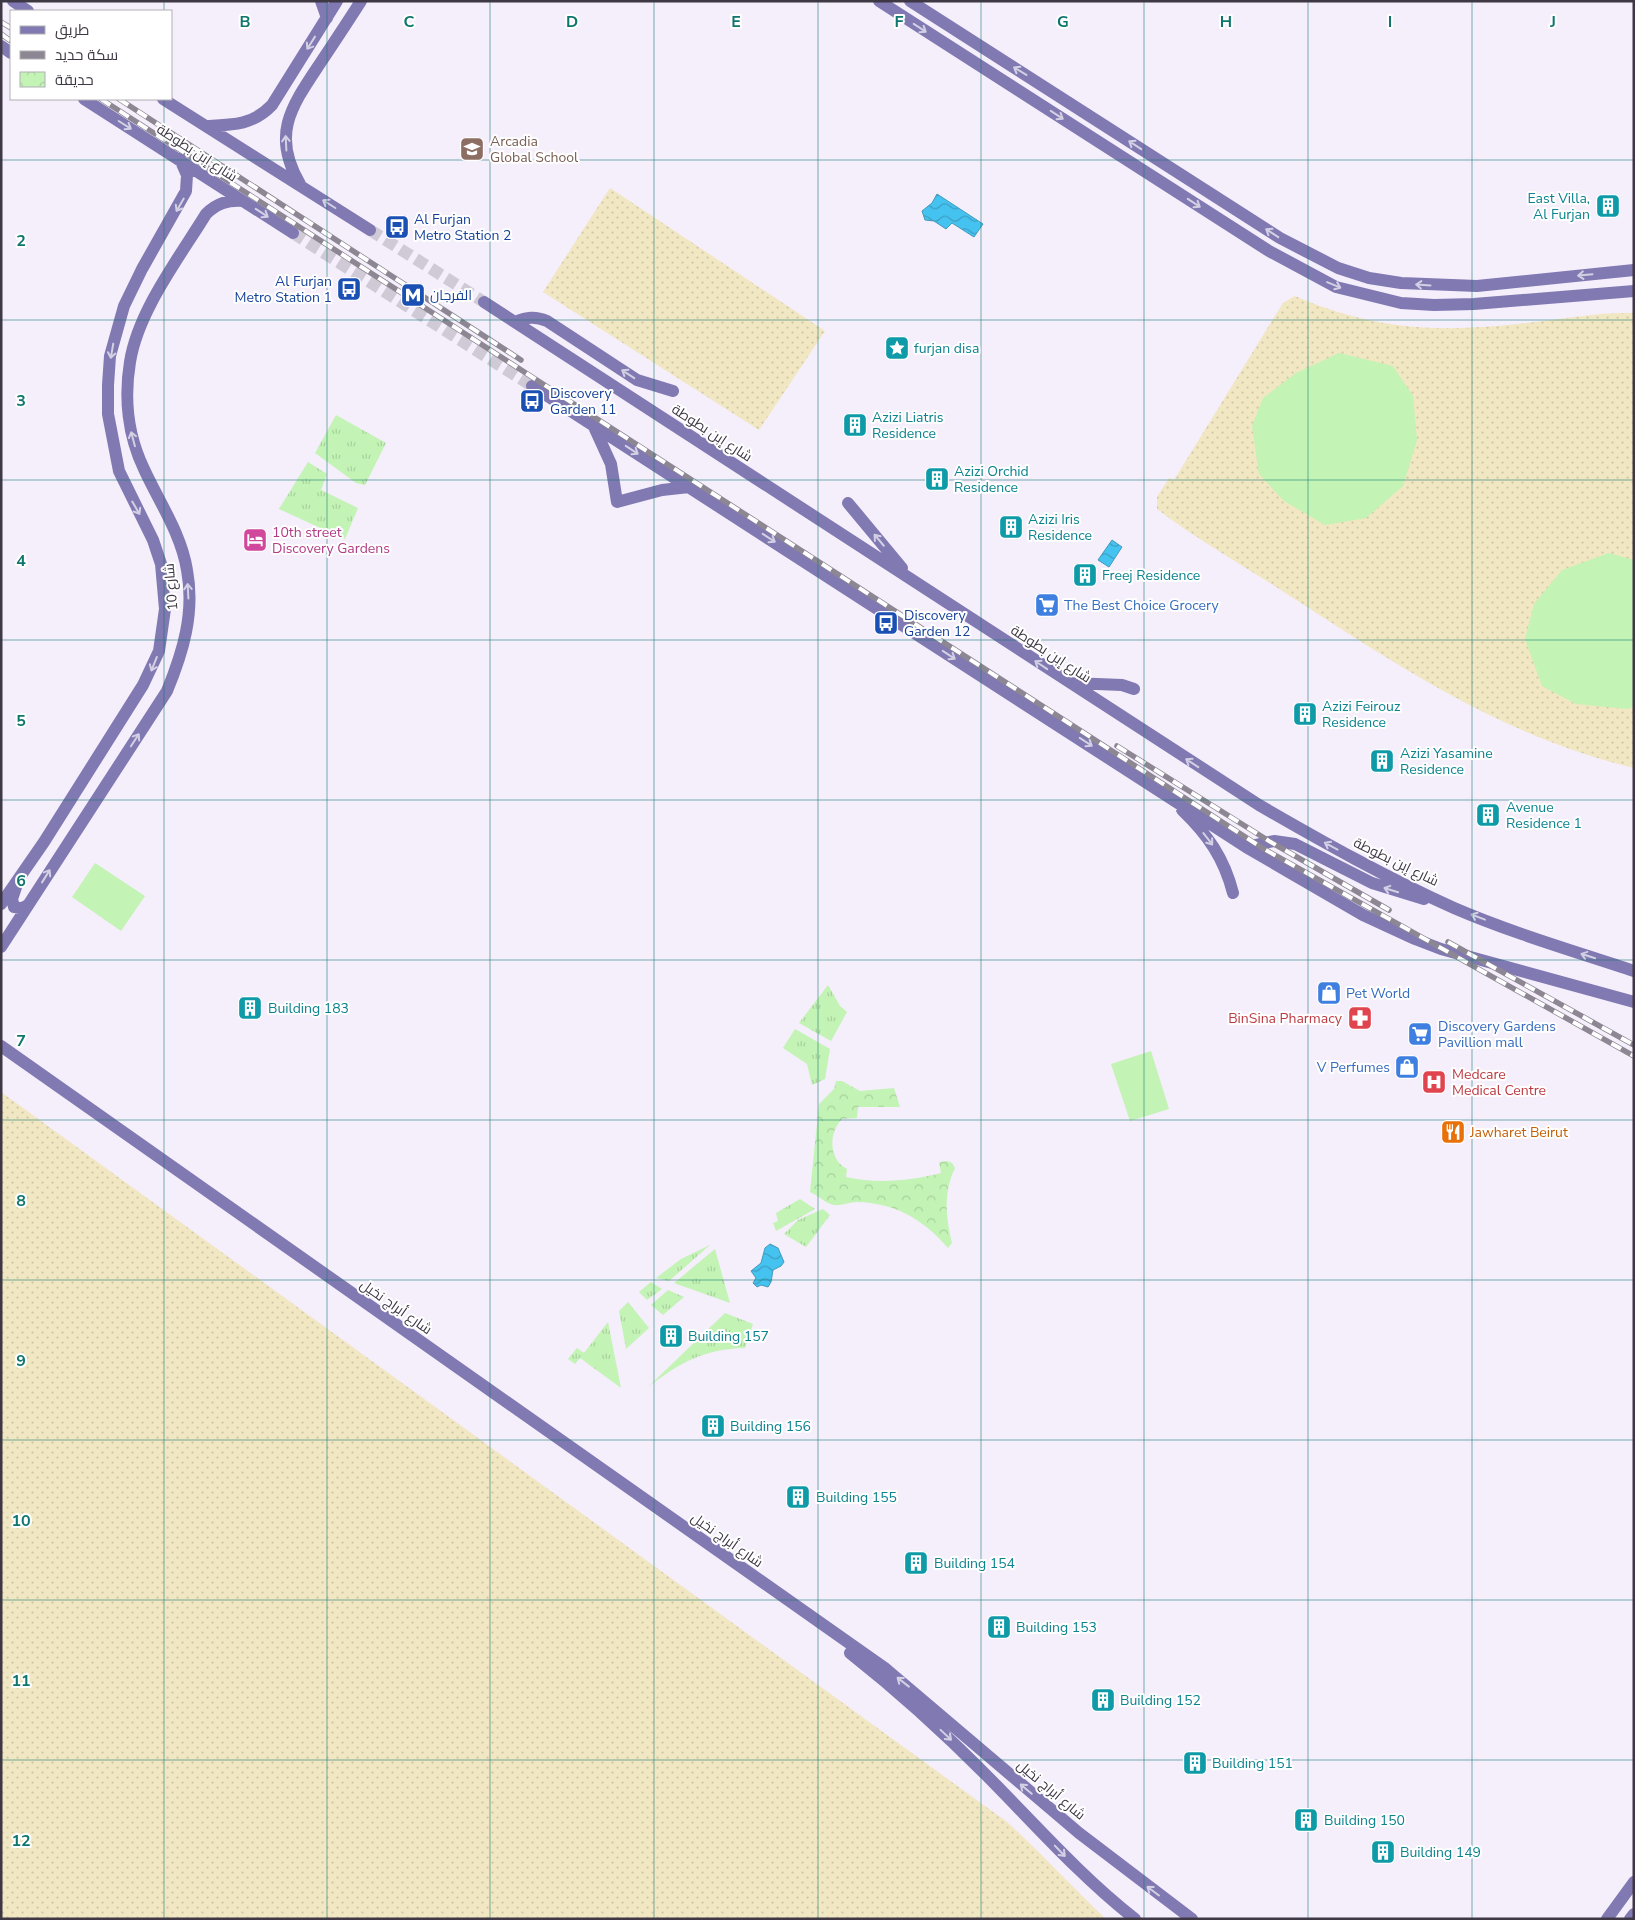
<svg xmlns="http://www.w3.org/2000/svg" width="1635" height="1920" viewBox="0 0 1635 1920" font-family="'Nunito Sans',Cairo,sans-serif">
	<defs>
		<pattern id="grass-tufts" width="24" height="20" patternUnits="userSpaceOnUse" patternTransform="scale(1.25)"><rect width="24" height="20" fill="#c3f3b5"/><path d="M3 7l-1-3M5 7V3M7 7l1-3M15 17l-1-3M17 17v-4M19 17l1-3" fill="none" stroke="#a9d19d"/></pattern>
		<pattern id="sand-dots" width="8" height="8" patternUnits="userSpaceOnUse" patternTransform="scale(1.25)"><rect width="8" height="8" fill="#f1e7c2"/><path d="M2 2h.1M6 6h.1" fill="none" stroke="#d0c7a8" stroke-width="1.8" stroke-linecap="round"/></pattern>
		<pattern id="park-crowns" width="20" height="18" patternUnits="userSpaceOnUse" patternTransform="scale(1.25)"><rect width="20" height="18" fill="#c3f3b5"/><path d="M2 6a3 3 0 1 1 6 0M12 15a3 3 0 1 1 6 0" fill="none" stroke="#a9d19d"/></pattern>
		<pattern id="water-waves" width="16" height="10" patternUnits="userSpaceOnUse" patternTransform="scale(1.25)"><rect width="16" height="10" fill="#45c3f0"/><path d="M0 5q4-4 8 0t8 0" fill="none" stroke="#3b9fc4"/></pattern>
	</defs>
	<rect width="100%" height="100%" fill="#f5eefb"/>
	<!-- grass -->
	<path fill="url(#grass-tufts)" d="M336 415 386 443 365 485 356 483 315 453Z
		M308 462 327 474 321 490 358 508 345 539 341 537H331L327 531 279 509Z
		M828 985 840 1006 847 1012 831 1041 799 1023Z
		M795 1029 830 1049 825 1079 812 1085 807 1064 783 1048Z
		M800 1199 815 1209 776 1231 773 1223 778 1221 776 1213Z
		M823 1209 830 1215 806 1247 784 1234 798 1220Z
		M710 1245 669 1281 656 1278 681 1259Z
		M715 1249 730 1303 674 1283Z
		M651 1282 662 1289 647 1300 639 1292Z
		M668 1290 684 1297 663 1315 651 1305Z
		M628 1302 649 1328 626 1349 619 1311Z
		M725 1313 753 1324 745 1348C704 1349 681 1362 648 1387Z
		M608 1322 621 1388 580 1358 575 1364 568 1359 577 1348 584 1353Z"/>
	<!-- sand -->
	<path fill="url(#sand-dots)" d="M610 188 825 331 759 430 543 292Z
		M1295 296C1376 331 1441 333 1527 323 1562 319 1599 312 1634 313V768C1502 736 1402 668 1290 596 1246 567 1199 541 1157 509V497L1169 478 1174 480 1283 303Z
		M1 1092 1007 1822C1041 1853 1072 1887 1106 1919H1Z"/>
	<!-- park -->
	<path fill="url(#park-crowns)" d="M836 1081H842L860 1091 894 1088 900 1107H858L857 1118 842 1119C828 1133 829 1160 847 1169L846 1177C877 1184 910 1181 941 1173L939 1162 947 1161 952 1163 955 1168C943 1192 946 1218 952 1243L948 1248C923 1219 895 1203 857 1202 850 1202 841 1206 834 1205 826 1204 818 1195 810 1192L819 1104 834 1089Z"/>
	<!-- pitch -->
	<path fill="#c3f3b5" d="M1339 353 1393 366 1413 396 1417 440 1403 486 1366 518 1325 525 1284 501 1259 474 1252 426 1263 398 1296 373Z
		M1609 553 1634 560V706L1628 709 1576 704 1542 686 1525 639 1534 604 1562 570Z
		M95 863 145 896 121 931 72 897Z
		M1151 1051 1169 1109 1130 1121 1111 1064Z"/>
	<!-- water -->
	<path fill="url(#water-waves)" stroke="#4399bc" d="M937 194 983 224 974 237 952 223 946 229 934 221 925 220 922 211 932 203Z
		M1112 540 1122 547 1109 567 1098 560Z
		M770 1244 778 1248 784 1262 781 1266 773 1270 771 1282 768 1287 761 1285 757 1287 753 1283 756 1278 751 1271 761 1263 765 1248Z"/>
	<g fill="none" stroke-linecap="round" stroke-linejoin="round">
		<!-- secondary-tunnel -->
		<path stroke="#d0c9d6" stroke-width="12" stroke-dasharray="12 6" stroke-linecap="butt" d="M370 230 484 302
			M293 233 532 386"/>
		<!-- secondary -->
		<path stroke="#8179b2" stroke-width="12" d="M13 1 28 11
			M321 1 327 18
			M879 1 1269 251 1336 287 1401 303 1434 305 1474 304 1634 291
			M910 1 1280 238 1338 268 1369 278 1401 283 1477 286 1634 270
			M1 46 11 53
			M84 99 293 233
			M163 99 370 230
			M206 126C233 125 253 125 272 105L337 1
			M300 184C271 135 291 107 319 65 333 44 347 23 361 1
			M484 302 1259 805C1323 842 1387 878 1454 908 1512 933 1574 951 1634 971
			M515 322C527 317 535 316 547 321L637 380 673 391
			M532 386 1246 847 1363 915 1415 939 1441 949 1634 1002
			M595 429 611 464 617 502 662 490 689 487
			M848 503 902 568
			M1072 683 1122 685 1134 689
			M1182 810C1208 835 1224 858 1233 893
			M1246 847 1274 841 1295 844 1372 883 1424 899
			M16 887 12 899 14 907 22 908 28 905
			M1 904 44 842 143 685 159 651 165 609 161 564 153 540 119 471 108 414V385L110 356 124 306 142 269 186 191 187 175 180 159
			M1 947 167 691C183 652 195 613 187 570 181 533 159 502 144 469 128 436 124 398 130 362 138 311 179 258 206 214 217 203 228 200 243 201
			M1 1046 886 1669 1079 1833 1192 1919
			M850 1653C902 1694 950 1738 996 1785 1041 1831 1084 1879 1135 1919
			M1607 1919 1634 1882
			M1630 1919 1634 1914"/>
		<defs>
			<path id="rail" d="M1 22 11 28
				M1 34 11 41
				M101 99 1264 849 1634 1056
				M119 99 521 360
				M1117 746 1269 841 1389 910
				M1448 942 1634 1045"/>
		</defs>
		<!-- rail casing -->
		<use href="#rail" stroke="#8d8693" stroke-width="5.5"/>
		<!-- rail -->
		<use href="#rail" stroke="#fff" stroke-width="4" stroke-dasharray="11" stroke-linecap="butt"/>
	</g>
	<!-- one-way arrows -->
	<defs><path id="oneway-shaft" d="M-6 0H5M1.5-3L5.5 0L1.5 3" fill="none" stroke-width="1.6" stroke-linecap="round" stroke-linejoin="round" transform="scale(1.25)"/></defs>
	<g stroke="#d3d0e4">
		<use href="#oneway-shaft" transform="translate(920 28) rotate(33)"/>
		<use href="#oneway-shaft" transform="translate(311 43) rotate(122)"/>
		<use href="#oneway-shaft" transform="translate(1020 71) rotate(-149)"/>
		<use href="#oneway-shaft" transform="translate(1057 115) rotate(33)"/>
		<use href="#oneway-shaft" transform="translate(125 125) rotate(32)"/>
		<use href="#oneway-shaft" transform="translate(286 143) rotate(-93)"/>
		<use href="#oneway-shaft" transform="translate(1135 145) rotate(-147)"/>
		<use href="#oneway-shaft" transform="translate(1194 203) rotate(33)"/>
		<use href="#oneway-shaft" transform="translate(329 204) rotate(-148)"/>
		<use href="#oneway-shaft" transform="translate(180 205) rotate(120)"/>
		<use href="#oneway-shaft" transform="translate(262 213) rotate(33)"/>
		<use href="#oneway-shaft" transform="translate(1272 233) rotate(-147)"/>
		<use href="#oneway-shaft" transform="translate(1585 275) rotate(175)"/>
		<use href="#oneway-shaft" transform="translate(1334 285) rotate(23)"/>
		<use href="#oneway-shaft" transform="translate(1423 285) rotate(-176)"/>
		<use href="#oneway-shaft" transform="translate(112 351) rotate(100)"/>
		<use href="#oneway-shaft" transform="translate(628 374) rotate(-147)"/>
		<use href="#oneway-shaft" transform="translate(133 439) rotate(-105)"/>
		<use href="#oneway-shaft" transform="translate(632 450) rotate(33)"/>
		<use href="#oneway-shaft" transform="translate(136 508) rotate(60)"/>
		<use href="#oneway-shaft" transform="translate(769 538) rotate(33)"/>
		<use href="#oneway-shaft" transform="translate(879 540) rotate(-130)"/>
		<use href="#oneway-shaft" transform="translate(188 591) rotate(-93)"/>
		<use href="#oneway-shaft" transform="translate(949 655) rotate(33)"/>
		<use href="#oneway-shaft" transform="translate(154 664) rotate(112)"/>
		<use href="#oneway-shaft" transform="translate(1041 665) rotate(-146)"/>
		<use href="#oneway-shaft" transform="translate(135 740) rotate(-57)"/>
		<use href="#oneway-shaft" transform="translate(1086 742) rotate(33)"/>
		<use href="#oneway-shaft" transform="translate(1192 763) rotate(-147)"/>
		<use href="#oneway-shaft" transform="translate(1208 839) rotate(52)"/>
		<use href="#oneway-shaft" transform="translate(1331 846) rotate(-152)"/>
		<use href="#oneway-shaft" transform="translate(46 876) rotate(-58)"/>
		<use href="#oneway-shaft" transform="translate(1391 890) rotate(-163)"/>
		<use href="#oneway-shaft" transform="translate(1478 917) rotate(-159)"/>
		<use href="#oneway-shaft" transform="translate(1588 956) rotate(-162)"/>
		<use href="#oneway-shaft" transform="translate(903 1682) rotate(-142)"/>
		<use href="#oneway-shaft" transform="translate(946 1735) rotate(43)"/>
		<use href="#oneway-shaft" transform="translate(1026 1789) rotate(-140)"/>
		<use href="#oneway-shaft" transform="translate(1060 1851) rotate(46)"/>
		<use href="#oneway-shaft" transform="translate(1153 1891) rotate(-143)"/>
	</g>
	<!-- grid -->
	<path fill="none" stroke="#0f766e" stroke-width="1" stroke-opacity="0.55" d="M164 1V11M327 1V1919M490 1V1919M654 1V1919M818 1V1919M981 1V1919M1144 1V1919M1308 1V1919M1472 1V1919M164 99V1919M1 160H1634M1 320H1634M1 480H1634M1 640H1634M1 800H1634M1 960H1634M1 1120H1634M1 1280H1634M1 1440H1634M1 1600H1634M1 1760H1634"/>
	<!-- icons -->
	<defs>
		<symbol id="school-square" viewBox="-11 -11 22 22"><rect x="-9" y="-9" width="18" height="18" rx="4" fill="#8d6e63" stroke="#fff"/><path d="M0-5L7-2L0 1L-7-2ZM-4 1L0 2.5L4 1V4Q0 6-4 4Z" fill="#fff"/></symbol>
		<symbol id="building-square" viewBox="-11 -11 22 22"><rect x="-9" y="-9" width="18" height="18" rx="4" fill="#0f9aa8" stroke="#fff"/><path d="M-4-6H4V6H1V3H-1V6H-4ZM-2.5-4.3h1.7v1.8h-1.7ZM.8-4.3h1.7v1.8H.8ZM-2.5-1h1.7V.8h-1.7ZM.8-1h1.7V.8H.8Z" fill="#fff"/></symbol>
		<symbol id="bus-square" viewBox="-11 -11 22 22"><rect x="-9" y="-9" width="18" height="18" rx="4" fill="#1a4fb4" stroke="#fff"/><path d="M-5-6H5V4H4V6H2V4H-2V6H-4V4H-5ZM-3.5-4V0h7V-4ZM-3.5 1.2v1.5H-2V1.2ZM2 1.2v1.5H3.5V1.2Z" fill="#fff"/></symbol>
		<symbol id="metro-square" viewBox="-11 -11 22 22"><rect x="-9" y="-9" width="18" height="18" rx="4" fill="#1a4fb4" stroke="#fff"/><path d="M-5.5 5V-5H-3L0 0L3-5H5.5V5H3V-.5L0 4L-3-.5V5Z" fill="#fff"/></symbol>
		<symbol id="sight-square" viewBox="-11 -11 22 22"><rect x="-9" y="-9" width="18" height="18" rx="4" fill="#0f9aa8" stroke="#fff"/><path d="M0-6L1.8-2.2L6-1.7L2.9 1.2L3.7 5.4L0 3.3L-3.7 5.4L-2.9 1.2L-6-1.7L-1.8-2.2Z" fill="#fff"/></symbol>
		<symbol id="hotel-square" viewBox="-11 -11 22 22"><rect x="-9" y="-9" width="18" height="18" rx="4" fill="#d1479c" stroke="#fff"/><path d="M-6-4.5h1.5V1H6V5H4.5V3h-9V5H-6ZM-4 0a1.8 1.8 0 1 1 3.6 0ZM.5 0V-2.5h3Q6-2.5 6 0Z" fill="#fff"/></symbol>
		<symbol id="supermarket-square" viewBox="-11 -11 22 22"><rect x="-9" y="-9" width="18" height="18" rx="4" fill="#3f7fe0" stroke="#fff"/><path d="M-6-5.5h2.5l.6 2H6L4.5 2H-2.5L-4.4-4H-6ZM-1.5 3.2a1.3 1.3 0 1 0 .1 0ZM3 3.2a1.3 1.3 0 1 0 .1 0Z" fill="#fff"/></symbol>
		<symbol id="shop-square" viewBox="-11 -11 22 22"><rect x="-9" y="-9" width="18" height="18" rx="4" fill="#3f7fe0" stroke="#fff"/><path d="M-5-2.5h2.3a2.7 3.5 0 0 1 5.4 0H5L5.5 6h-11ZM-1.5-2.5h3a1.5 2.3 0 0 0-3 0Z" fill="#fff"/></symbol>
		<symbol id="pharmacy-square" viewBox="-11 -11 22 22"><rect x="-9" y="-9" width="18" height="18" rx="4" fill="#e0444e" stroke="#fff"/><path d="M-2-6h4v4h4v4h-4v4h-4v-4h-4v-4h4Z" fill="#fff"/></symbol>
		<symbol id="hospital-square" viewBox="-11 -11 22 22"><rect x="-9" y="-9" width="18" height="18" rx="4" fill="#e0444e" stroke="#fff"/><path d="M-5-5h3v3.5h4V-5h3V5h-3V1.5h-4V5h-3Z" fill="#fff"/></symbol>
		<symbol id="restaurant-square" viewBox="-11 -11 22 22"><rect x="-9" y="-9" width="18" height="18" rx="4" fill="#e8710a" stroke="#fff"/><path d="M-5-6h1v4h1v-4h1v4h1v-4h1v5L-1.5 .5V6h-2V.5L-5-1ZM5-6V6H3V1.5H1.5Q1.5-4 5-6Z" fill="#fff"/></symbol>
	</defs>
	<g fill-rule="evenodd">
		<use href="#school-square" x="458" y="135" width="28" height="28"/>
		<use href="#building-square" x="1594" y="192" width="28" height="28"/>
		<use href="#bus-square" x="383" y="213" width="28" height="28"/>
		<use href="#bus-square" x="335" y="275" width="28" height="28"/>
		<use href="#metro-square" x="399" y="281" width="28" height="28"/>
		<use href="#sight-square" x="883" y="334" width="28" height="28"/>
		<use href="#bus-square" x="518" y="387" width="28" height="28"/>
		<use href="#building-square" x="841" y="411" width="28" height="28"/>
		<use href="#building-square" x="923" y="465" width="28" height="28"/>
		<use href="#building-square" x="997" y="513" width="28" height="28"/>
		<use href="#hotel-square" x="241" y="526" width="28" height="28"/>
		<use href="#building-square" x="1071" y="561" width="28" height="28"/>
		<use href="#supermarket-square" x="1033" y="591" width="28" height="28"/>
		<use href="#bus-square" x="872" y="609" width="28" height="28"/>
		<use href="#building-square" x="1291" y="700" width="28" height="28"/>
		<use href="#building-square" x="1368" y="747" width="28" height="28"/>
		<use href="#building-square" x="1474" y="801" width="28" height="28"/>
		<use href="#shop-square" x="1315" y="979" width="28" height="28"/>
		<use href="#building-square" x="236" y="994" width="28" height="28"/>
		<use href="#pharmacy-square" x="1346" y="1004" width="28" height="28"/>
		<use href="#supermarket-square" x="1406" y="1020" width="28" height="28"/>
		<use href="#shop-square" x="1393" y="1053" width="28" height="28"/>
		<use href="#hospital-square" x="1420" y="1068" width="28" height="28"/>
		<use href="#restaurant-square" x="1439" y="1118" width="28" height="28"/>
		<use href="#building-square" x="657" y="1322" width="28" height="28"/>
		<use href="#building-square" x="699" y="1412" width="28" height="28"/>
		<use href="#building-square" x="784" y="1483" width="28" height="28"/>
		<use href="#building-square" x="902" y="1549" width="28" height="28"/>
		<use href="#building-square" x="985" y="1613" width="28" height="28"/>
		<use href="#building-square" x="1089" y="1686" width="28" height="28"/>
		<use href="#building-square" x="1181" y="1749" width="28" height="28"/>
		<use href="#building-square" x="1292" y="1806" width="28" height="28"/>
		<use href="#building-square" x="1369" y="1838" width="28" height="28"/>
	</g>
	<g text-anchor="middle" dominant-baseline="central" stroke-width="4" stroke-linejoin="round" paint-order="stroke">
		<!-- education labels -->
		<g font-size="14" fill="#785e54" stroke="#fff" text-anchor="start">
			<text x="490" y="141">Arcadia<tspan x="490" dy="16">Global School</tspan></text>
		</g>
		<!-- street labels -->
		<g font-size="14" fill="#3e3744" stroke="#fff">
			<text transform="translate(197 153) rotate(33)">شارع إبن بطوطة</text>
			<text transform="translate(712 433) rotate(33)">شارع إبن بطوطة</text>
			<text transform="translate(171 587) rotate(-95)">شارع 10</text>
			<text transform="translate(1051 654) rotate(33)">شارع إبن بطوطة</text>
			<text transform="translate(1396 862) rotate(26)">شارع إبن بطوطة</text>
			<text transform="translate(396 1307) rotate(35)">شارع أبراج نخيل</text>
			<text transform="translate(727 1540) rotate(35)">شارع أبراج نخيل</text>
			<text transform="translate(1051 1790) rotate(40)">شارع أبراج نخيل</text>
		</g>
		<!-- culture labels -->
		<g font-size="14" fill="#0d838f" stroke="#fff" text-anchor="start">
			<text x="1590" y="198" text-anchor="end">East Villa,<tspan x="1590" dy="16">Al Furjan</tspan></text>
			<text x="914" y="348">furjan disa</text>
			<text x="872" y="417">Azizi Liatris<tspan x="872" dy="16">Residence</tspan></text>
			<text x="954" y="471">Azizi Orchid<tspan x="954" dy="16">Residence</tspan></text>
			<text x="1028" y="519">Azizi Iris<tspan x="1028" dy="16">Residence</tspan></text>
			<text x="1102" y="575">Freej Residence</text>
			<text x="1322" y="706">Azizi Feirouz<tspan x="1322" dy="16">Residence</tspan></text>
			<text x="1400" y="753">Azizi Yasamine<tspan x="1400" dy="16">Residence</tspan></text>
			<text x="1506" y="807">Avenue<tspan x="1506" dy="16">Residence 1</tspan></text>
			<text x="268" y="1008">Building 183</text>
			<text x="688" y="1336">Building 157</text>
			<text x="730" y="1426">Building 156</text>
			<text x="816" y="1497">Building 155</text>
			<text x="934" y="1563">Building 154</text>
			<text x="1016" y="1627">Building 153</text>
			<text x="1120" y="1700">Building 152</text>
			<text x="1212" y="1763">Building 151</text>
			<text x="1324" y="1820">Building 150</text>
			<text x="1400" y="1852">Building 149</text>
		</g>
		<!-- transit labels -->
		<g font-size="14" fill="#164399" stroke="#fff" text-anchor="start">
			<text x="414" y="219">Al Furjan<tspan x="414" dy="16">Metro Station 2</tspan></text>
			<text x="332" y="281" text-anchor="end">Al Furjan<tspan x="332" dy="16">Metro Station 1</tspan></text>
			<text x="430" y="295">الفرجان</text>
			<text x="550" y="393">Discovery<tspan x="550" dy="16">Garden 11</tspan></text>
			<text x="904" y="615">Discovery<tspan x="904" dy="16">Garden 12</tspan></text>
		</g>
		<!-- hotel labels -->
		<g font-size="14" fill="#b23c85" stroke="#fff" text-anchor="start">
			<text x="272" y="532">10th street<tspan x="272" dy="16">Discovery Gardens</tspan></text>
		</g>
		<!-- shop labels -->
		<g font-size="14" fill="#366cbe" stroke="#fff" text-anchor="start">
			<text x="1064" y="605">The Best Choice Grocery</text>
			<text x="1346" y="993">Pet World</text>
			<text x="1438" y="1026">Discovery Gardens<tspan x="1438" dy="16">Pavillion mall</tspan></text>
			<text x="1390" y="1067" text-anchor="end">V Perfumes</text>
		</g>
		<!-- health labels -->
		<g font-size="14" fill="#be3a42" stroke="#fff" text-anchor="end">
			<text x="1342" y="1018">BinSina Pharmacy</text>
			<text x="1452" y="1074" text-anchor="start">Medcare<tspan x="1452" dy="16">Medical Centre</tspan></text>
		</g>
		<!-- food labels -->
		<g font-size="14" fill="#c56008" stroke="#fff" text-anchor="start">
			<text x="1470" y="1132">Jawharet Beirut</text>
		</g>
	</g>
	<g font-size="16" text-anchor="middle" font-weight="bold" fill="#0f766e" stroke="#fff" stroke-width="4" stroke-linejoin="round" paint-order="stroke">
		<text x="245" y="27">B</text>
		<text x="409" y="27">C</text>
		<text x="572" y="27">D</text>
		<text x="736" y="27">E</text>
		<text x="899" y="27">F</text>
		<text x="1063" y="27">G</text>
		<text x="1226" y="27">H</text>
		<text x="1390" y="27">I</text>
		<text x="1553" y="27">J</text>
		<text x="21" y="246">2</text>
		<text x="21" y="406">3</text>
		<text x="21" y="566">4</text>
		<text x="21" y="726">5</text>
		<text x="21" y="886">6</text>
		<text x="21" y="1046">7</text>
		<text x="21" y="1206">8</text>
		<text x="21" y="1366">9</text>
		<text x="21" y="1526">10</text>
		<text x="21" y="1686">11</text>
		<text x="21" y="1846">12</text>
	</g>
	<!-- border -->
	<rect width="1635" height="1920" fill="none" stroke="#3e3744" stroke-width="5"/>
	<!-- legend -->
	<rect x="10" y="10" width="162" height="90" fill="#ffffff" stroke="#b2afb4"/>
	<rect x="20" y="26" width="25" height="8" fill="#8179b2" stroke="#b2afb4"/>
	<text x="55" y="35" font-size="15" fill="#3e3744">طريق</text>
	<rect x="20" y="51" width="25" height="8" fill="#8d8693" stroke="#b2afb4"/>
	<text x="55" y="60" font-size="15" fill="#3e3744">سكة حديد</text>
	<rect x="20" y="72" width="25" height="15" fill="url(#park-crowns)" stroke="#b2afb4"/>
	<text x="55" y="85" font-size="15" fill="#3e3744">حديقة</text>
</svg>
